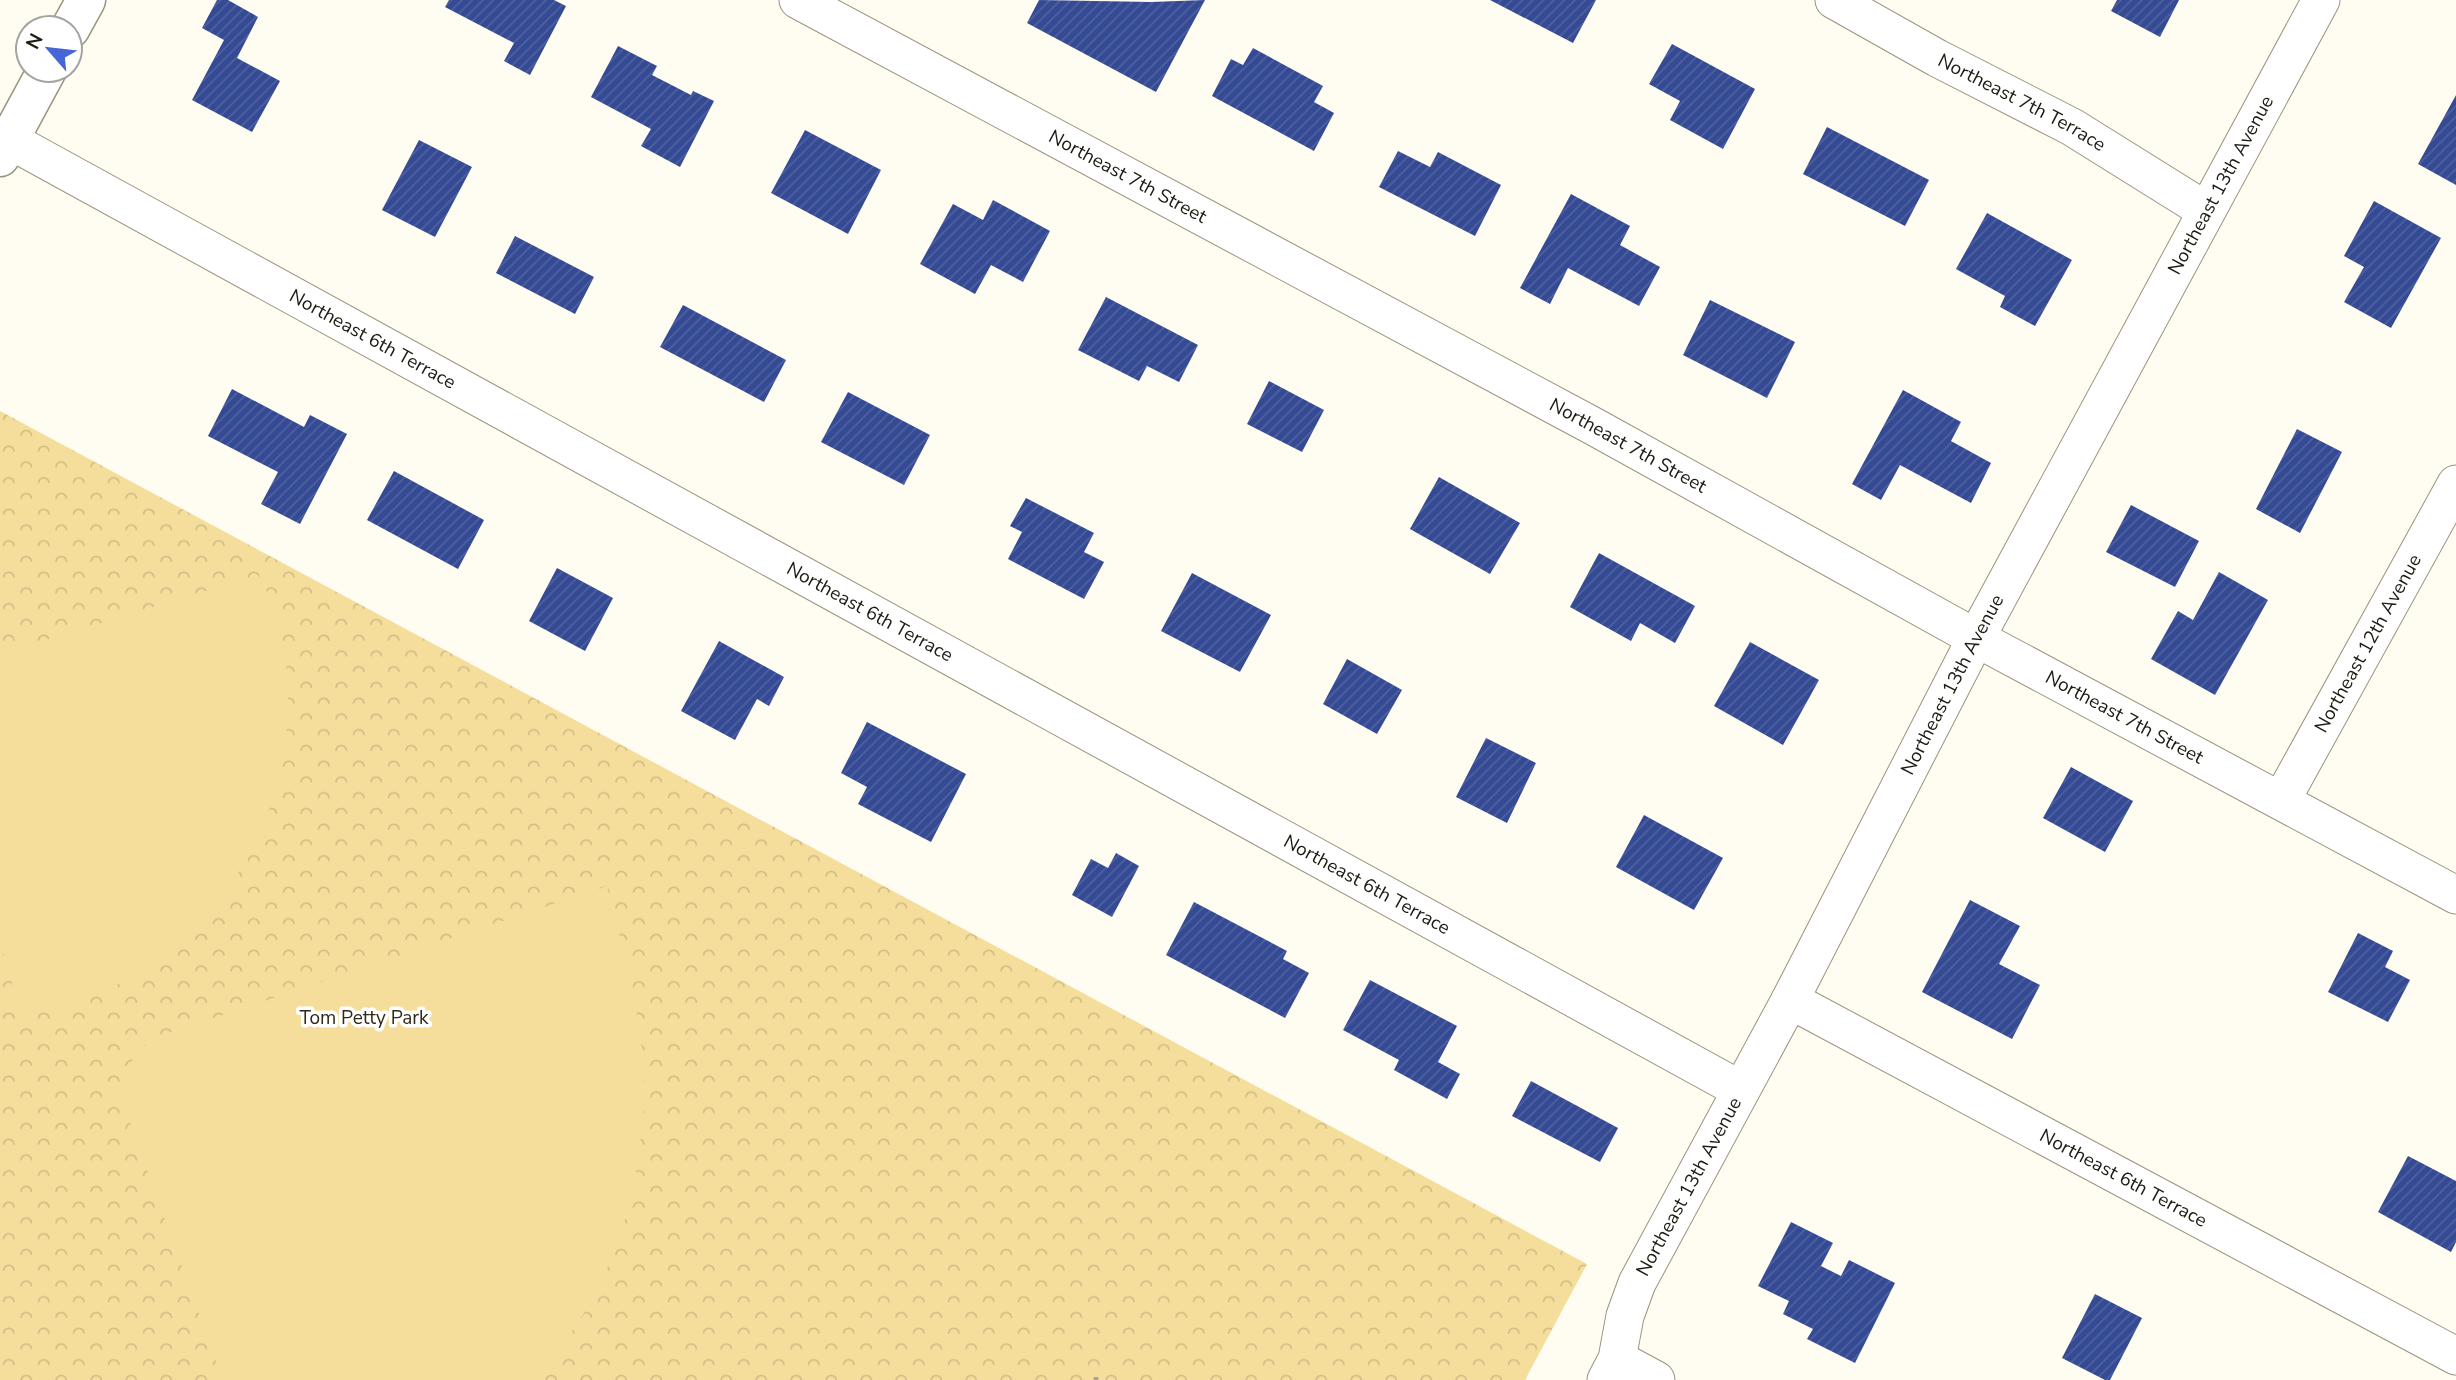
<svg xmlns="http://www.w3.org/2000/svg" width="2456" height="1380" viewBox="0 0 2456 1380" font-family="'Nunito Sans',sans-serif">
	<defs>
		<pattern id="park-crowns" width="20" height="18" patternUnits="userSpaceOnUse" patternTransform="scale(1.75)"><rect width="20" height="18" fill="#f5de9c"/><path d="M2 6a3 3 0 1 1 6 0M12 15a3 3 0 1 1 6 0" fill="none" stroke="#d2be86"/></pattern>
		<pattern id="building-hatch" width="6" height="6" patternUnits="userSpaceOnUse" patternTransform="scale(1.75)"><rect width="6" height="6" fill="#344a95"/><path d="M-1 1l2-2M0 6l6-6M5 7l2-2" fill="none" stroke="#4f619c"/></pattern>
	</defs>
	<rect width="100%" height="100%" fill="#fffcf2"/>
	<!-- park -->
	<path fill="url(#park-crowns)" d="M0 411 1587 1264 1525 1380H0Z"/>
	<!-- pitch -->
	<path fill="#f5de9c" d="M258 575C263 585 271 597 274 608 331 791 211 986 22 1016L0 943V654Z
		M607 886C624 954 644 1024 645 1095 645 1108 642 1123 641 1137 630 1236 599 1304 535 1380H223L122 1100C121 1075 133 1053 154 1038Z"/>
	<!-- building -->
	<path fill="url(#building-hatch)" d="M217 0H228L258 17 237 58 280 81 252 132 192 100 224 40 202 28Z
		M449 0H554L566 6 530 75 504 61 514 43 445 7Z
		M1039 0 1151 2 1205 0 1156 92 1027 23Z
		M1490 0H1596L1573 43Z
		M2117 0H2179L2160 37 2111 11Z
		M1672 44 1755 89 1723 149 1670 120 1680 101 1649 84Z
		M618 46 657 66 652 75 691 95 693 91 714 101 680 167 641 146 651 129 591 97Z
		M1253 48 1323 86 1314 102 1334 113 1314 151 1212 96 1231 59 1243 65Z
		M2456 95V185L2418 164Z
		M1827 127 1929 180 1905 226 1803 174Z
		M805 130 881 170 848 234 771 193Z
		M419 140 472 167 435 237 382 210Z
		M1398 151 1430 167 1438 152 1501 185 1475 236 1379 187Z
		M1571 194 1630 226 1620 245 1660 267 1639 306 1568 268 1550 304 1520 288Z
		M993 200 1050 231 1023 282 991 265 975 294 920 264 953 204 983 220Z
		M2374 201 2441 238 2391 328 2344 302 2364 267 2344 256Z
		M1987 213 2072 260 2035 326 2000 307 2005 296 1956 269Z
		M515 236 594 277 575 314 496 273Z
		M1106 297 1198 345 1179 382 1147 366 1139 381 1078 350Z
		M1710 300 1795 342 1767 398 1683 355Z
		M683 305 786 360 764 402 660 347Z
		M1269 381 1324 410 1302 452 1247 424Z
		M232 389 304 427 310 415 347 434 300 524 261 504 278 472 208 436Z
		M1903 390 1961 422 1951 441 1991 463 1971 503 1900 465 1881 500 1852 484Z
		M848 392 930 435 904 485 821 442Z
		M2297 429 2342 452 2300 533 2256 509Z
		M394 471 484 520 458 569 367 520Z
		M1439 477 1520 523 1490 574 1410 529Z
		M1026 498 1094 533 1084 552 1104 562 1084 599 1008 559 1022 532 1010 526Z
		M2131 505 2199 541 2175 587 2106 552Z
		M1599 553 1695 606 1675 643 1640 623 1631 641 1570 607Z
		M557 568 613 598 585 651 529 621Z
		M2219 572 2268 600 2215 695 2151 659 2178 611 2193 620Z
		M1192 573 1271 615 1240 672 1161 631Z
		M719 641 784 677 769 706 757 699 735 740 681 711Z
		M1750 642 1819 680 1783 745 1714 706Z
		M1347 659 1402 690 1377 734 1323 704Z
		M867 722 966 774 931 842 858 804 867 787 841 773Z
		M1486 738 1536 763 1507 823 1456 797Z
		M2071 767 2133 801 2105 852 2043 818Z
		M1644 815 1723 858 1694 910 1616 867Z
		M1116 853 1139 866 1112 917 1072 895 1091 859 1108 868Z
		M1970 900 2020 926 1999 964 2040 985 2012 1039 1922 992Z
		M1194 902 1287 951 1283 959 1309 973 1285 1018 1166 955Z
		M2358 933 2393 951 2385 967 2410 980 2388 1022 2328 992Z
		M1370 980 1457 1026 1438 1062 1460 1074 1447 1099 1394 1070 1399 1060 1343 1030Z
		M1531 1081 1618 1128 1600 1162 1512 1116Z
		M2408 1156 2456 1181V1242L2451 1252 2378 1212Z
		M1791 1222 1833 1243 1821 1266 1841 1276 1849 1260 1895 1283 1855 1363 1807 1339 1813 1329 1783 1314 1789 1301 1758 1286Z
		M2095 1294 2142 1318 2110 1380H2105L2062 1358Z"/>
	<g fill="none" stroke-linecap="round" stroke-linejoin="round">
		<defs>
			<g id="minor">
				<path id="s1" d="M798 0 1593 426 1976 638 2456 895"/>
				<path id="s2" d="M1834 0 1937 58 2072 127 2205 210"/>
				<path id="s3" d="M0 135 1741 1090"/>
				<path id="s4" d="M2281 801 2456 484"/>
				<path id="s5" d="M1790 1000 2456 1356"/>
				<path d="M1617 1359 1656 1380"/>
				<path id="s6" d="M1606 1380 1617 1359 1625 1316 1637 1283 1790 1000 1976 638 2321 0"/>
			</g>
			<path id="tertiary" d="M70 29 86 0
				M0 157 47 70"/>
		</defs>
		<!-- minor casing -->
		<use href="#minor" stroke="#9b937e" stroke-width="39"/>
		<!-- tertiary casing -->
		<use href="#tertiary" stroke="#9b937e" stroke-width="41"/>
		<!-- path -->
		<path stroke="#a8a59c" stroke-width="4.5" stroke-dasharray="5 3.5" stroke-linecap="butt" d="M1096 1380V1377"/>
		<!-- minor -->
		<use href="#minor" stroke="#fff" stroke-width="37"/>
		<!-- tertiary -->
		<use href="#tertiary" stroke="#fff" stroke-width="38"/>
	</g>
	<g text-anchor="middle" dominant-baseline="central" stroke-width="7" stroke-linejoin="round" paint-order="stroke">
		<!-- street labels -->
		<g font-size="19" fill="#1e1b13" stroke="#fff">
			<text stroke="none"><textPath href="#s2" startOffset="214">Northeast 7th Terrace</textPath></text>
			<text stroke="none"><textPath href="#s1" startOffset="374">Northeast 7th Street</textPath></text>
			<text stroke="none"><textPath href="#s6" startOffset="1346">Northeast 13th Avenue</textPath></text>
			<text stroke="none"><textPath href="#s3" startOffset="425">Northeast 6th Terrace</textPath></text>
			<text stroke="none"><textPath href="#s1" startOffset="942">Northeast 7th Street</textPath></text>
			<text stroke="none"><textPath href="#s3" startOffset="992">Northeast 6th Terrace</textPath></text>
			<text stroke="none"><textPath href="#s4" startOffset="180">Northeast 12th Avenue</textPath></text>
			<text stroke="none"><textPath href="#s6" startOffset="779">Northeast 13th Avenue</textPath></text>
			<text stroke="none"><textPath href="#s1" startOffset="1508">Northeast 7th Street</textPath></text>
			<text stroke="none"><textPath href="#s3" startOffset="1559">Northeast 6th Terrace</textPath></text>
			<text stroke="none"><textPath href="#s5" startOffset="378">Northeast 6th Terrace</textPath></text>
			<text stroke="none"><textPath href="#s6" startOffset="212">Northeast 13th Avenue</textPath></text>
		</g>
		<!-- park labels -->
		<g font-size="19" fill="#2f2917" stroke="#fff">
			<text x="364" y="1018">Tom Petty Park</text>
		</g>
	</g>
	<!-- north arrow -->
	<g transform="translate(49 49) rotate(298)"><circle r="33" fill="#ffffff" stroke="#a5a4a1" stroke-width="2"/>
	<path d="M0-5L12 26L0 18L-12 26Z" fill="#4665d8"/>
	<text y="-10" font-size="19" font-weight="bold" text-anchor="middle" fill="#1e1b13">N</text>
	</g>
</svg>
